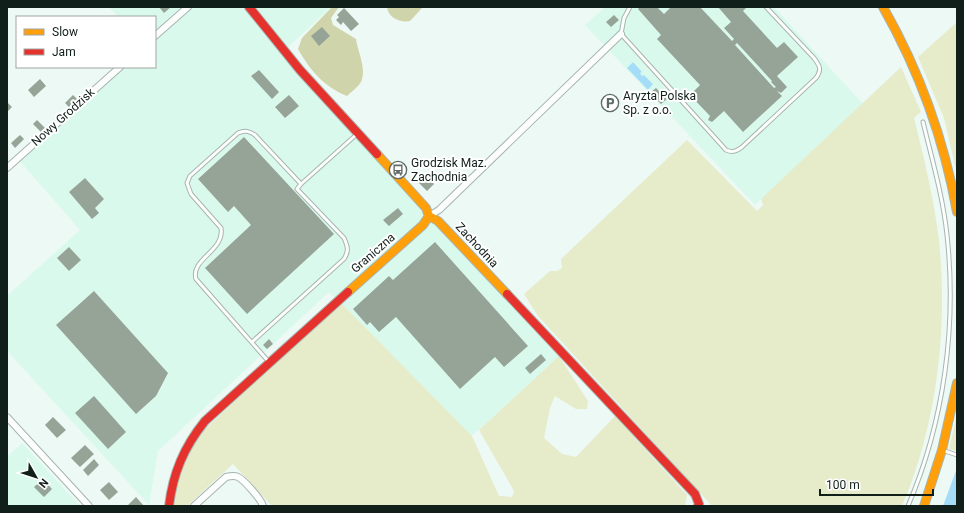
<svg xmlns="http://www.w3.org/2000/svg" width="964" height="513" viewBox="0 0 964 513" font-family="Roboto,sans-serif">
	<rect width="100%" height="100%" fill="#edf9f4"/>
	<!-- built -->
	<path fill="#daf9ed" d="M109 7H331L281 54 559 356 472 436 329 292 158 451 149 505 7 351V296L80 230 18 159 125 67H155V17H118Z
		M605 7H774L863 104 755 205 585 25Z
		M22 443 80 506H7V457Z"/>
	<!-- green -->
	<path fill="#e6ebca" d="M957 22V174L944 118 918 57Z
		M901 67 921 112 914 118C924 158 934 199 939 240 948 329 937 424 902 506H712L538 316 524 294 550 271H557L562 268 561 259 687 140 757 211 763 205 761 199Z
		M340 302 472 436 499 496 512 497 514 491 479 430 559 356 588 401 587 409H576L555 396 550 408 544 438 562 454 576 457 615 416 687 495 685 506H272L233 464 187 506H173C175 479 186 452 203 431Z
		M957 415V451L949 449Z"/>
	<!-- forest -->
	<path fill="#d0d4aa" d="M332 7H339L331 18 333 25 356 39C358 53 367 69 361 82 358 87 351 92 347 96 324 87 310 70 298 49L302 38Z
		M387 7H423L410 21C401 23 388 18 387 7Z"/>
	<!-- water -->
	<path fill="#a5ddf9" d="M633 62 642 72 640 73 642 76 644 75 653 84 648 90 627 68Z
		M957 468V506H943Z"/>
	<!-- building -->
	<path fill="#96a497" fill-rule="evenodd" d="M159 7H171L164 13Z
		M640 7H657L664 14 671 7H700L732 41 734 39 724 28 731 22 718 7H747L743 11 777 48 784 42 798 57 777 76 787 87 781 93 777 91 782 96 743 132 724 111 712 122 708 120 710 116 690 95 700 85 657 39 661 35 638 9ZM737 43 772 81 771 82 776 87 774 88 735 45Z
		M344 8 359 24 351 31 343 22 341 25 336 20 339 17 337 15Z
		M614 15 619 20 611 27 606 22Z
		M322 27 330 36 319 46 311 36Z
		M259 70 279 92 272 99 251 76Z
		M40 79 46 86 34 97 28 90Z
		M656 88 667 99 661 104 650 93Z
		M73 95 77 99 69 107 65 103Z
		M289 95 299 106 285 118 275 107Z
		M7 102 12 107 7 112Z
		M37 120 45 128 41 132 33 124Z
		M20 135 24 139 15 148 11 143Z
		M244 137 334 234 247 314 205 268 251 225 234 206 228 212 198 179Z
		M426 175 434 184 427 191 418 182Z
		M85 178 104 199 95 208 99 213 92 219 69 192Z
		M398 208 403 214 389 226 383 220Z
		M435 242 528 346 504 367 495 357 460 389 396 317 379 332 370 322 367 325 353 309 389 276 393 280Z
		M69 247 81 260 69 271 57 258Z
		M94 291 168 373 156 396 136 414 56 325Z
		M269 339 273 344 267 349 263 345Z
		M541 354 546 360 530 374 525 368Z
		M94 396 126 432 108 449 75 413Z
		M53 417 66 430 57 438 45 425Z
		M85 445 94 454 80 467 71 458Z
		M94 459 99 465 88 476 83 470Z
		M43 479 52 489 44 497 34 487Z
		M109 482 118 492 109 500 100 490Z
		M136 497 144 506H127Z"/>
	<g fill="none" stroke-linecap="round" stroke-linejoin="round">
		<defs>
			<path id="lane" d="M630 7 624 18 621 34 726 150C733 153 737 151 742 147L816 78C822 70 820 66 814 58L766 7
				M252 342 344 259C349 251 348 247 344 238L297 189 301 184
				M269 362 196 279C190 259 225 251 221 228L191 194 187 183 190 176 238 133C245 130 249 131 255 135L301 184 357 134
				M942 450 957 455
				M908 506C944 422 957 326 947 235 943 197 932 159 923 122"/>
			<path id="street" d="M155 36 188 7
				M7 168 120 67
				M429 216 439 210 621 34
				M7 417 89 506
				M194 506 226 477C230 476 234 475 238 477 244 480 261 499 263 506"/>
			<path id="slow" d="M883 7C920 72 944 139 957 212
				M377 154 426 208 429 216 438 221 507 294
				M348 292 423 225 429 216
				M924 506 942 450 957 383"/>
			<path id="jam" d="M249 7 300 70 377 154
				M507 294 695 494 699 504 698 506
				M169 506C173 473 184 447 205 421L348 292"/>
		</defs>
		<!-- lane casing -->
		<use href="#lane" stroke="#a8b4b0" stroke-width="5"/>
		<!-- street casing -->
		<use href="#street" stroke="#a8b4b0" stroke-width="8"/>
		<!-- slow casing -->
		<use href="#slow" stroke="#a8b4b0" stroke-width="10"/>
		<!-- jam casing -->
		<use href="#jam" stroke="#a8b4b0" stroke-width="10"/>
		<!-- lane -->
		<use href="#lane" stroke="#fcfefd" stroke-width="3"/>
		<!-- street -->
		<use href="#street" stroke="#fcfefd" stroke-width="6"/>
		<!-- slow -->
		<use href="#slow" stroke="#ff9f0a" stroke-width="8"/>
		<!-- jam -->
		<use href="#jam" stroke="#e5322d" stroke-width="8"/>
	</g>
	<!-- icons -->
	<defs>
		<symbol id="parking-ring" viewBox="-11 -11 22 22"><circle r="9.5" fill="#fff" stroke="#5e6b67" stroke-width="1.5"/><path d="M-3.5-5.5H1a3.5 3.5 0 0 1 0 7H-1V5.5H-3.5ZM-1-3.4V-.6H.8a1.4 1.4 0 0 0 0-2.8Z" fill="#5e6b67"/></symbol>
		<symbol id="bus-ring" viewBox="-11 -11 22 22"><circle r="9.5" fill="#fff" stroke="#5e6b67" stroke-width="1.5"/><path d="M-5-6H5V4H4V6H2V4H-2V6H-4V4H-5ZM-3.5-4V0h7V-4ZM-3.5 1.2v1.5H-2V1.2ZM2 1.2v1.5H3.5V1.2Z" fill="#5e6b67"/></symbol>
	</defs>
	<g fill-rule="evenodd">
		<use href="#parking-ring" x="600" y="93" width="20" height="20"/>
		<use href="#bus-ring" x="388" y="160" width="20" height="20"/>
	</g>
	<g text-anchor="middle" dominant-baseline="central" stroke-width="4" stroke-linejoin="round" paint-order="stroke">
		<!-- poi labels -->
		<g font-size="12" fill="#111f1b" stroke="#fff" text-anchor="start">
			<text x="623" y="96">Aryzta Polska<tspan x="623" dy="14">Sp. z o.o.</tspan></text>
			<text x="411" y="163">Grodzisk Maz.<tspan x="411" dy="14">Zachodnia</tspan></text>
		</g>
		<!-- street labels -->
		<g font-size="12" fill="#111f1b" stroke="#fff">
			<text transform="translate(63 117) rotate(-42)">Nowy Grodzisk</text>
			<text transform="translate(477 245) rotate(47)">Zachodnia</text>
			<text transform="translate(373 253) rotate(-41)">Graniczna</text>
		</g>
	</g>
	<!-- border -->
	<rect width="964" height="513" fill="none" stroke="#111f1b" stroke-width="16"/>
	<!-- legend -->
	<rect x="16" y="16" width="140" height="52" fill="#ffffff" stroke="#a0a5a4"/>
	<rect x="24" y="29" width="20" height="6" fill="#ff9f0a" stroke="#a0a5a4"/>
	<text x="52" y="36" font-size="12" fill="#111f1b">Slow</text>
	<rect x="24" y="49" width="20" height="6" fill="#e5322d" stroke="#a0a5a4"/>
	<text x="52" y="56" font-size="12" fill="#111f1b">Jam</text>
	<!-- north arrow -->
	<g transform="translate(36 477) rotate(129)" stroke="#ffffff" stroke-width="3" paint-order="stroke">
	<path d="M0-3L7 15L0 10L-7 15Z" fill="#111f1b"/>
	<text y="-6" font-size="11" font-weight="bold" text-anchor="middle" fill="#111f1b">N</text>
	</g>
	<!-- scale -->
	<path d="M820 489v6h113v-6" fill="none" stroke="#111f1b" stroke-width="2"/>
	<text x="826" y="489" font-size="12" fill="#111f1b" stroke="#ffffff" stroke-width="3" paint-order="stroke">100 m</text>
</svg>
